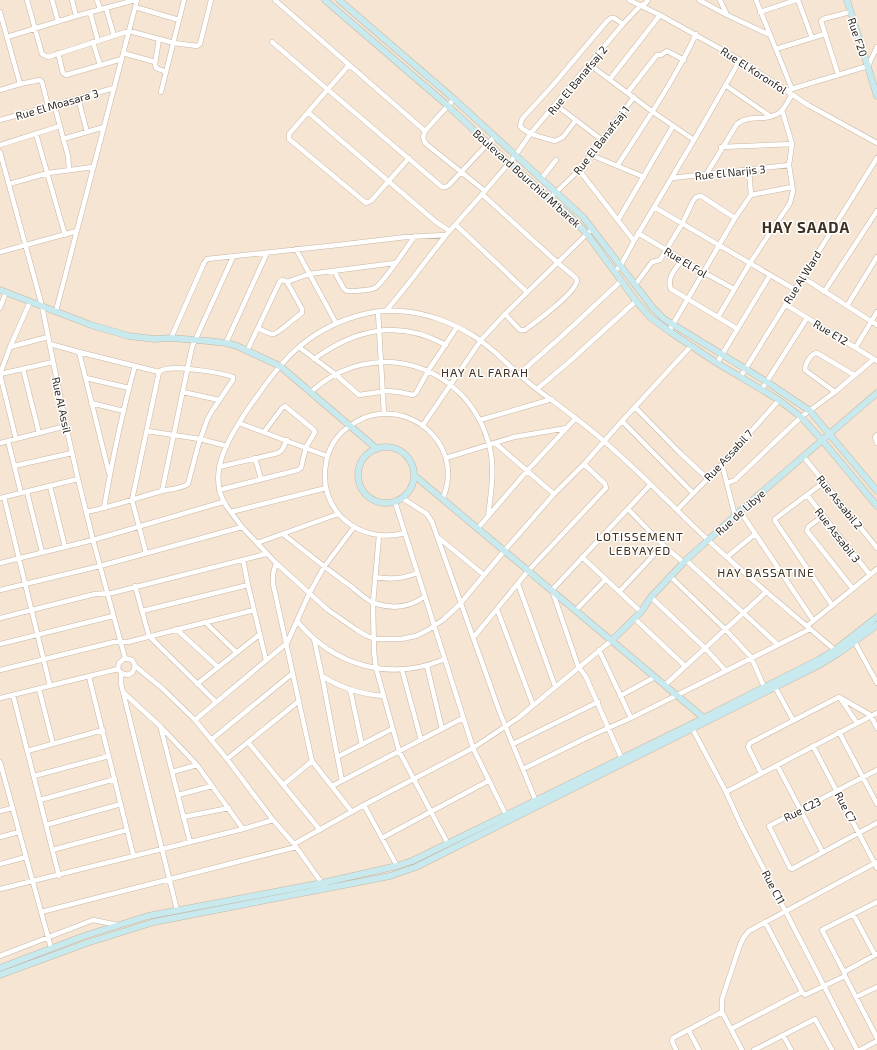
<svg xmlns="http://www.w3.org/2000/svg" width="877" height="1050" viewBox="0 0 877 1050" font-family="'Exo 2',sans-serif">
	<rect width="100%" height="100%" fill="#f5e5d2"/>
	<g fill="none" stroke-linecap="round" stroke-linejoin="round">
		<defs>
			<path id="street" d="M27 0 42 54 48 57 129 31 174 43 197 46 200 44 211 0
				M52 0 58 21
				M72 0 76 16
				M97 0 100 9
				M275 0 425 131
				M629 0 660 15 740 60 808 105 877 143
				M699 0 727 15 770 35
				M720 0 727 15
				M756 0 792 89
				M798 0 812 38
				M135 7 179 20
				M106 8 114 36
				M0 12 20 84
				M90 12 98 41
				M760 12 796 0
				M7 37 76 16 135 0
				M159 39 155 64 156 68 166 72
				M93 42 100 65
				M272 42 442 187H446L449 185 494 137
				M776 49 825 34
				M58 53 63 73 66 75 122 59
				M123 53 155 62
				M349 65 289 134V139L366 203 371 201 409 158
				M590 65 653 112 694 140
				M838 74 821 21 823 19 850 12
				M610 79 660 15
				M725 85 770 116
				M0 90 20 84 40 80 42 82 48 106
				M788 90 868 66 877 47
				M161 92 184 0
				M628 92 657 55H661L667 51 684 60
				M78 98 87 132
				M454 99 425 131 423 137 425 143 485 191
				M54 104 68 156 69 169
				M556 105 602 140
				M309 113 436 222 450 231
				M0 120 114 88
				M576 120 563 137 555 141C545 138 527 135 520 126L522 119 553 85 607 21 611 18H614L623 24
				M36 134 65 235
				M63 139 104 127
				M0 145 60 126
				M721 147 792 144
				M0 152 42 306 66 426 78 479 93 540 125 658
				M591 155 644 177
				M617 166C645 123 674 81 696 34
				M579 170 634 241
				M707 173 737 124C748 114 767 122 779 113 785 109 788 100 792 95
				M672 178 789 165
				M541 179 556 160
				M9 184 48 173 93 167
				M482 194 558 263 576 278 577 281C575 293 536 322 525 330H520L505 314
				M751 195 792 187
				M549 199 579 170 634 97
				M654 207 794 289
				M618 220 673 126
				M456 225 527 292
				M638 233 703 272 734 289
				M296 249 336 323
				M0 252 77 231
				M682 260C676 268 666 278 671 289L736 328
				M334 271 344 289 347 291C354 291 368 291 375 288 384 282 407 247 415 236
				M615 271 621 265 634 241 694 140 740 60
				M802 277 877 325
				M287 282 309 274 395 263
				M635 285 652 262 660 260 682 224 693 201 696 197 701 196 735 218
				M824 292 877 211
				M785 304 877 361
				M847 306 877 257
				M0 308 6 292
				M56 311 137 0
				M386 311 408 284 446 235 485 191 515 156 531 133 623 24 641 5 645 4 648 0
				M378 312 384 414
				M718 317 750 263 790 203 793 191 789 165 792 144 782 110
				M669 331 735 218 751 195 749 170
				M171 338 204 263 207 259 338 245 406 237 446 235
				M226 343 267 253
				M50 344 79 352 159 372
				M691 346 622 421 584 464 554 494 505 550 460 604 444 619 428 630 416 636 401 639H375L367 636 357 630 328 610 276 563 242 527 227 507C205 475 229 437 248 409 279 365 302 332 357 316 370 312 385 310 399 311 424 312 451 322 472 335 481 340 488 347 496 353 510 366 523 379 538 390 561 407 585 424 606 443 642 474 675 509 709 541 750 579 794 615 836 651
				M10 347 48 337
				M299 347 335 374 359 395 387 391 399 392 413 395 416 393 428 371 457 327
				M856 347 877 312
				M247 351 280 281 283 280 287 282 302 309V313C297 316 276 335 273 334 268 334 262 330 258 328
				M79 352 109 473
				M314 359C356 329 398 319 446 345
				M717 363 770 275
				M23 369 39 433
				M0 374 53 362
				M519 374 562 336 621 281
				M741 376 877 158
				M86 378 129 388
				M537 389 569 362 636 301
				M762 389 807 318
				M183 392 219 400
				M311 392C372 336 464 362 488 441 496 466 491 492 488 517
				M835 392 805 370C805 364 811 353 817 353L854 375
				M91 403 124 411
				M635 407 680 453 707 478
				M480 420 552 399
				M622 421 693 493
				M239 423 327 456
				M423 425 481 340 505 314 592 229
				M147 431 200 439 227 446
				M877 435 875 437 877 443
				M16 439 0 374 10 347 30 302
				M8 441 21 493
				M0 443 66 426
				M495 443 554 494
				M803 456 877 548
				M255 458 261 479
				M446 458 514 437 567 428
				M722 464 735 516
				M14 466 72 453
				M219 467 278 453 282 450 287 440
				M824 482 775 519V521L832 605
				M727 483 735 480 801 417 835 392 874 359
				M50 486 65 547
				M219 490 298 470 301 468 306 447 315 432 314 430 285 406 282 408 264 432
				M162 491 192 347 233 257
				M27 492 42 552
				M807 495 870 575
				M4 497 50 686
				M0 498 78 479
				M402 498 427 514 432 522 500 713 537 804
				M395 502 473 748 506 815
				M104 508C112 461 122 413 135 366
				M628 509 663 545 684 563
				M677 510 722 464 779 400
				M740 511 813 620
				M86 512C112 507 136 498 162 491 170 489 181 489 188 484L198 446 207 420 212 411 233 380V377C222 373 167 363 159 372L132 500 146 553
				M231 512 326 488
				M823 516 808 527 807 531 853 589
				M478 528 527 471 575 419
				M405 533C360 545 317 511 326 463 328 449 336 436 347 428 357 420 368 415 380 414 400 412 419 420 432 434 449 452 452 476 443 498
				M283 534C306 552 328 570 352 587 359 593 368 602 377 604 394 609 410 607 424 597
				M379 536 373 603 374 652 376 668 399 751 448 844
				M439 538 484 575
				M257 543 338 514
				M582 557 641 612
				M727 557 755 534
				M243 560 248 585 266 660
				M686 560 777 644
				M0 563 93 540 223 502
				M276 563 273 574V584L312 761 352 812
				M670 576 725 629 751 657 765 689
				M375 577C391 580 403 579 417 573
				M518 584 555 686
				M135 586 149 636 216 702
				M0 590 100 566 242 527
				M619 592 663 545
				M651 597 705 648 725 670
				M497 609 533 705
				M576 610 605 580
				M142 611 248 585
				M0 618 95 594 112 593 266 554
				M634 618 685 666
				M297 621C334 666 390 682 445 659
				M205 622 236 652
				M807 626 877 569
				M176 629 218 667
				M473 638 528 571 606 488 605 484 584 464
				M314 639 322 676 342 781
				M853 639 877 683
				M0 644 113 616
				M599 650 631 718
				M135 666 163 689 195 720 227 759 273 820 294 844 324 886
				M427 666 442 729
				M0 670 114 642H128L254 610
				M402 670 421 740
				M121 673 128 675 133 672 135 665 132 660 125 658 119 663 118 669 121 673V684L177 910
				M322 676C341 688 361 694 383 696
				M89 677 133 854 135 856
				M197 684 259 635
				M665 685 766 592
				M774 685 793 720
				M39 689 53 744
				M350 689 362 745
				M124 693 161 727 197 765 243 829
				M13 695 59 876
				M620 696 655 677
				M839 697 872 716
				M0 698 118 669
				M840 698 857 723
				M871 716 877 728
				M195 720 287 643 309 594 324 567 354 527
				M691 726 726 792 741 825 857 1050
				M161 729 190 842
				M839 732 877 804
				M211 740 293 673
				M248 742 320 830
				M513 744 598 702
				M813 746 877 868
				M27 751 103 730
				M337 757 392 729
				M621 757 586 677 578 666 552 590 650 485
				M227 759 299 701
				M0 762 51 948
				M777 765 822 851
				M523 769 590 736 631 718 810 629
				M877 770 769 826 790 868 792 869 877 823
				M172 772 197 765
				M761 773 748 747 750 743 839 697
				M34 776 109 756
				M283 785 312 761
				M332 786 463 718
				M726 792 877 713
				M178 795 212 786
				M40 800 115 779
				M364 805 397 866
				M0 811 13 808
				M183 817 229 808
				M46 825 121 804
				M0 837 19 832
				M382 838 488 781
				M294 844 364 805 473 748 518 718 612 640
				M52 850 127 830
				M0 864 26 857
				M0 889 243 829 273 820
				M41 912 296 847
				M853 914 875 955
				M765 922 802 992 805 995 845 976 844 972 877 954
				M0 956 93 920 118 925
				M844 972 822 930 877 902
				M845 976 877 1038
				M856 997 877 987
				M722 1012 742 1050
				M731 1029 802 992
				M689 1031 699 1050
				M783 1035 791 1050
				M676 1050 672 1041 673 1038 722 1012V999L740 945 744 937 749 931 877 862
				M754 1050 815 1019 832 1050
				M860 1050 877 1041"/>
			<path id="secondary" d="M325 0 447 105 508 162 570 216 587 234 636 301 650 317 669 331 717 363 779 400 801 417 822 440 877 506
				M339 0 454 99 583 217 653 308 664 319 767 382 810 411 877 491
				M847 0 877 96
				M0 290 91 325 129 336 154 339 171 338 208 341 226 343 237 346 280 366 377 449
				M358 475a28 28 0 1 1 56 0a28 28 0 1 1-56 0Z
				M415 476 705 719
				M612 640 641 612 651 597 686 560 740 511 877 393
				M0 968 84 936 148 916 322 883 397 866 412 861 690 725 818 660 835 650 877 617
				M0 975 87 943 154 922 390 876 416 867 821 664 839 653 877 625"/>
		</defs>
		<!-- street casing -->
		<use href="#street" stroke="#c7b7a5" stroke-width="5.5"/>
		<!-- secondary casing -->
		<use href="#secondary" stroke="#c7b7a5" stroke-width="7"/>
		<!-- street -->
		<use href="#street" stroke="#fff" stroke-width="4.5"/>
		<!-- secondary -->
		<use href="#secondary" stroke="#c8e9ed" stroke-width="6"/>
	</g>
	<g text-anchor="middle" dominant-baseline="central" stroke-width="3" stroke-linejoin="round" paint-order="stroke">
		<!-- street labels -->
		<g font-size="11" fill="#2c261f" stroke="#fff">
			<text transform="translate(858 37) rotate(72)">Rue F20</text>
			<text transform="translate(754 70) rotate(33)">Rue El Koronfol</text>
			<text transform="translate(577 80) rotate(-50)">Rue El Banafsaj 2</text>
			<text transform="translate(57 104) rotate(-16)">Rue El Moasara 3</text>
			<text transform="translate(601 140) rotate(-52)">Rue El Banafsaj 1</text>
			<text transform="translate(730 172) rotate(-6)">Rue El Narjis 3</text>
			<text transform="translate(527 178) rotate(42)">Boulevard Bourchid M'barek</text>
			<text transform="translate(686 262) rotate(31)">Rue El Fol</text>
			<text transform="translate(802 277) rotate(-58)">Rue Al Ward</text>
			<text transform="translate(831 332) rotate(31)">Rue E12</text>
			<text transform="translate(62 405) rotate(78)">Rue Al Assil</text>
			<text transform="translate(728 455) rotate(-47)">Rue Assabil 7</text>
			<text transform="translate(840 502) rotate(51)">Rue Assabil 2</text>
			<text transform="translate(740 512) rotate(-42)">Rue de Libye</text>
			<text transform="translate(838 535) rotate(52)">Rue Assabil 3</text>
			<text transform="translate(846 807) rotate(62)">Rue C7</text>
			<text transform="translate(802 809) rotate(-27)">Rue C23</text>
			<text transform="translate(774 887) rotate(62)">Rue C11</text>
		</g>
		<!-- neighbourhood labels -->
		<g font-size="12" letter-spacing="1" fill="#3e3122" stroke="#fff">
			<text x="485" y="372">HAY AL FARAH</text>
			<text x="640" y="536">LOTISSEMENT<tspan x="640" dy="14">LEBYAYED</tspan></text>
			<text x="766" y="572">HAY BASSATINE</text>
		</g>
		<!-- district labels -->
		<g font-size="15" font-weight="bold" letter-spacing="1" fill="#3e3122" stroke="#fff">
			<text x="806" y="227">HAY SAADA</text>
		</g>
	</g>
</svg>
